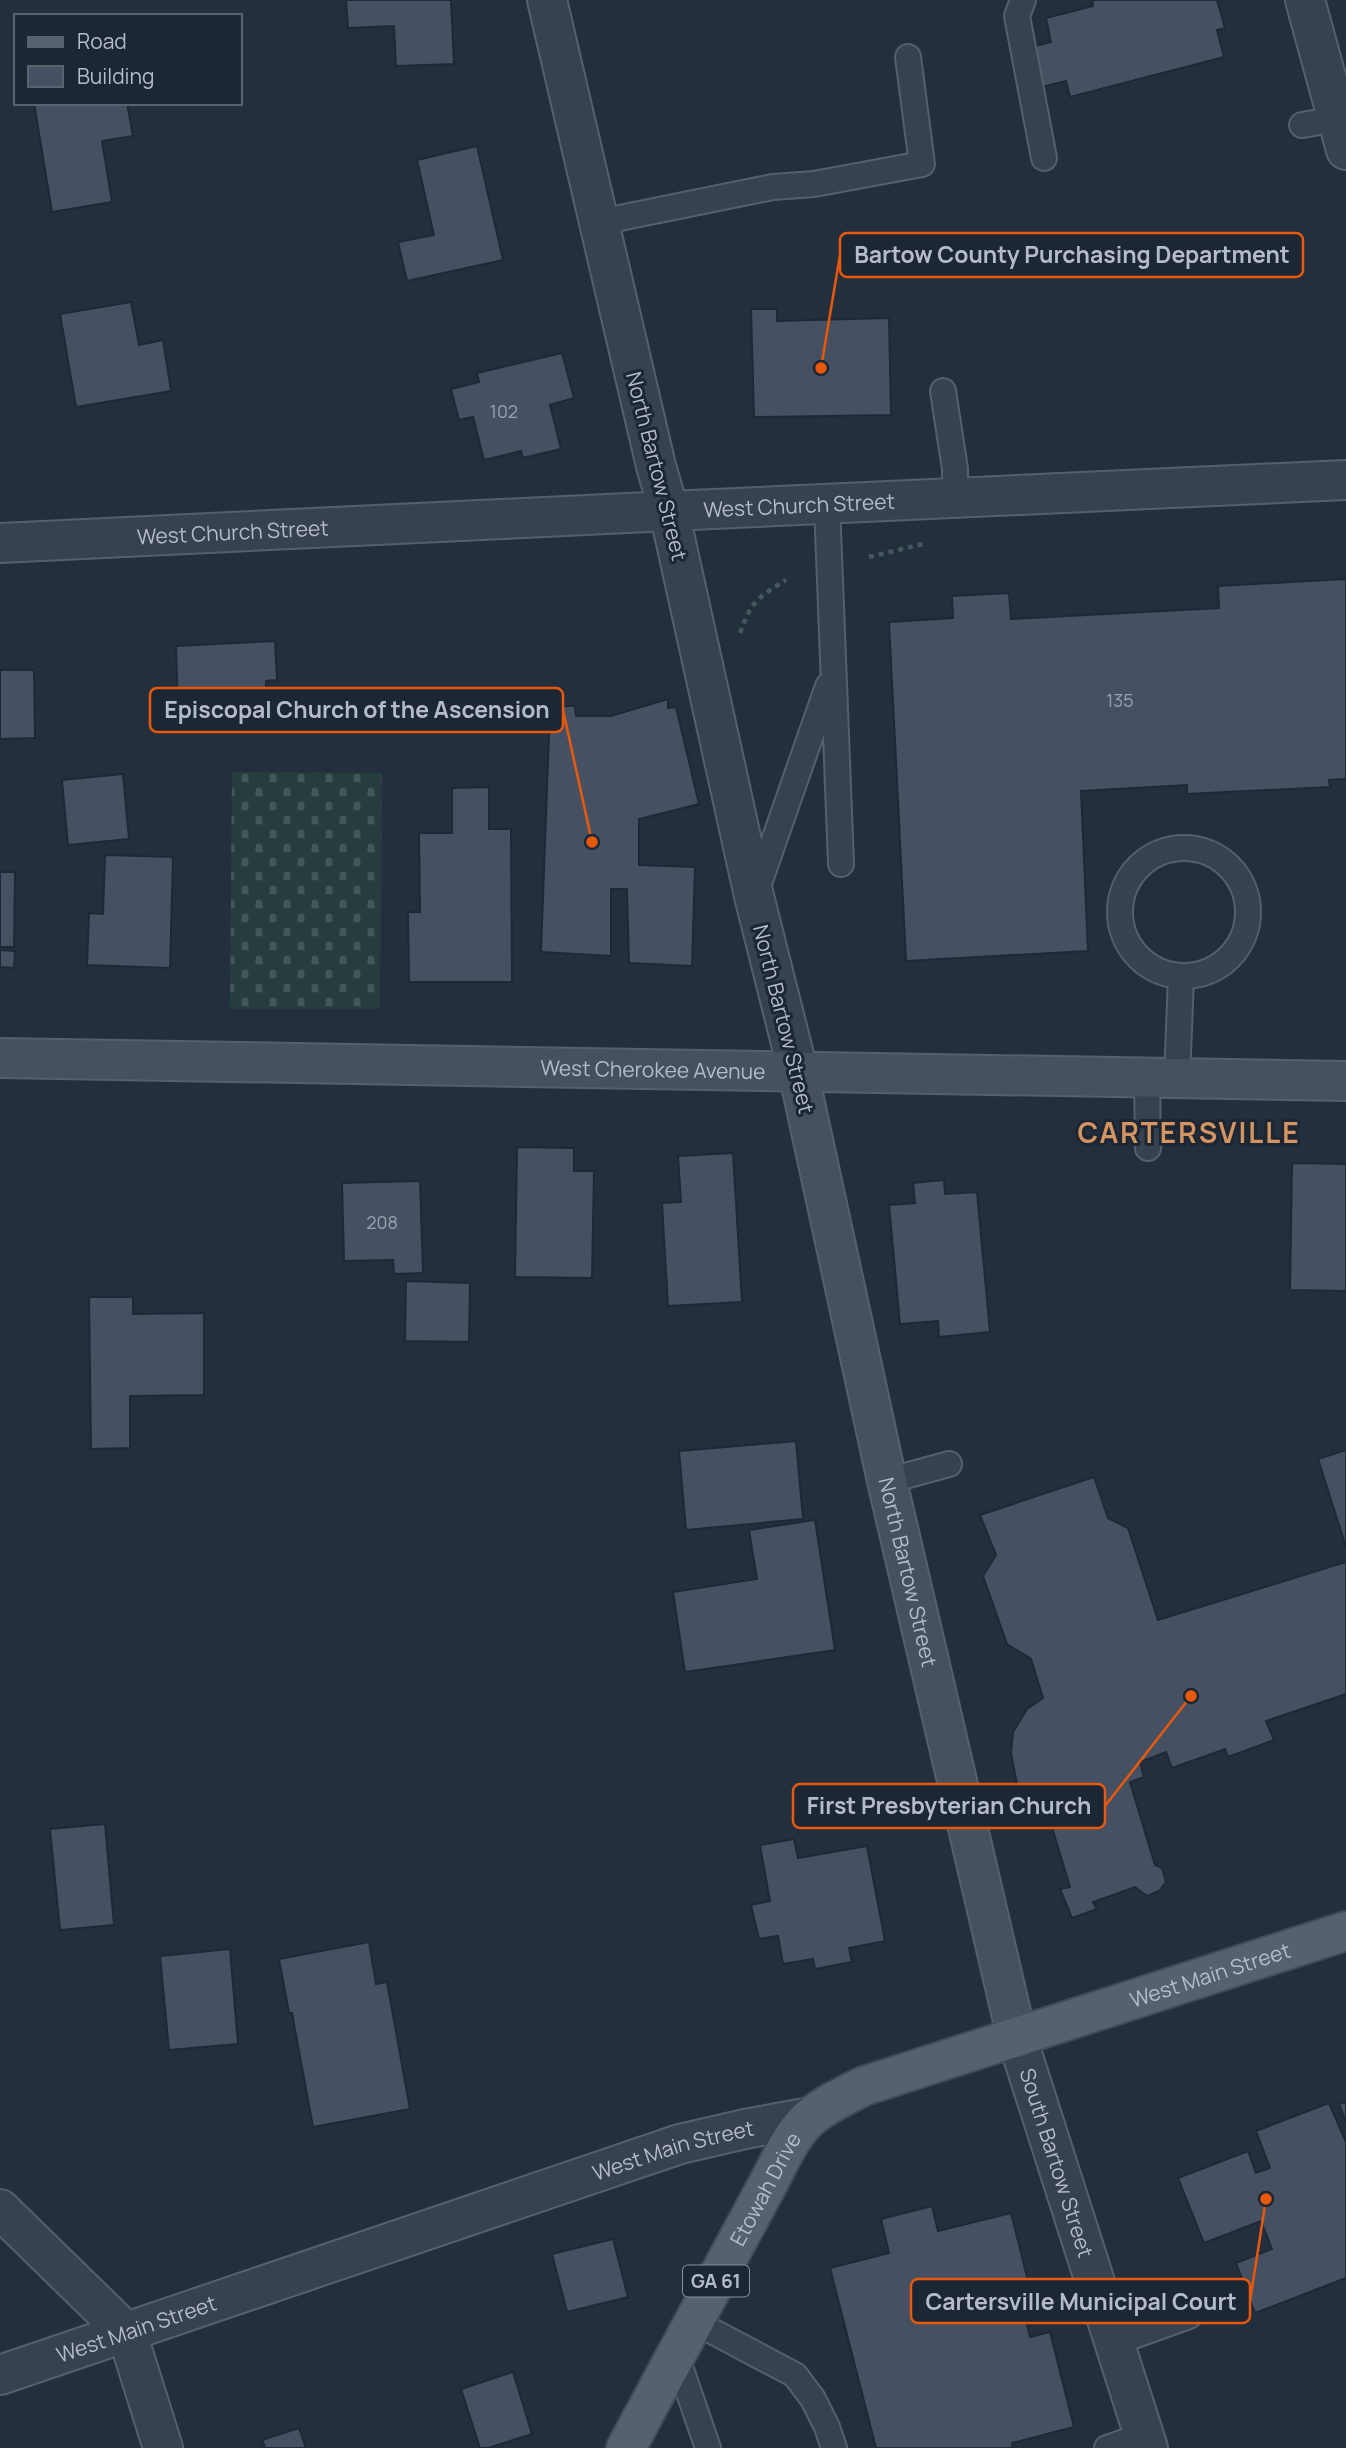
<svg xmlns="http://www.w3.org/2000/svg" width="1346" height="2448" viewBox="0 0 1346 2448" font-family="Manrope,sans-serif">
	<defs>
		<pattern id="cemetery-stones" width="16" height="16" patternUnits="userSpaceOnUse" patternTransform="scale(1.75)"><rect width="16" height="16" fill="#263c3f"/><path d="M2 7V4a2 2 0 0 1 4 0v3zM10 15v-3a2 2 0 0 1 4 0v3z" fill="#435659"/></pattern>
	</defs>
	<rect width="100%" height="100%" fill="#242f3e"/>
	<!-- cemetery -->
	<path fill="url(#cemetery-stones)" d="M232 772 382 773 380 1009H230Z"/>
	<!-- building -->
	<path fill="#455162" stroke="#1f2835" stroke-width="2" d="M346 0H451L454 64 396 66 394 26 348 28Z
		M1092 0H1217L1225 28 1217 30 1224 57 1070 97 1066 81 1041 87 1031 47 1051 42 1046 18 1093 6Z
		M34 103H127L133 136 102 141 112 202 52 212Z
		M477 146 503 260 407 281 398 242 434 235 417 160Z
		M131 302 139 345 163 340 171 391 76 407 60 314Z
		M751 309H777V321L889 318 891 415 754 417Z
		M562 353 574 398 550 405 561 449 523 458 521 451 484 460 473 417 459 420 451 389 479 382 477 373Z
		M1346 579V779L1329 780 1330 787 1187 794V785L1081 791 1088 951 906 961 889 622 953 618 952 596 1009 593 1011 619 1219 608 1218 586Z
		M275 641 277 680 266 681 267 709 178 713 176 646Z
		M0 670H34L35 738 0 739Z
		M668 699V708L676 707 699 804 639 819V865L695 867 692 966 629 963 627 889H611V956L541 952 550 706H575L576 716H611Z
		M123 774 129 839 68 845 62 780Z
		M489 787V829H511L512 982H409L408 912H420L419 833H452V788Z
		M105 855 173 857 170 968 87 965 89 913 103 914Z
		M0 872H15L14 947H0Z
		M0 950 15 951 14 968 0 967Z
		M517 1147 574 1148V1171H594L592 1278 515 1277Z
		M733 1153 742 1302 668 1306 662 1203 681 1202 678 1156Z
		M1292 1163 1346 1164V1291L1290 1290Z
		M944 1180 945 1194 977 1192 990 1332 939 1337 938 1321 900 1324 889 1205 915 1203 913 1183Z
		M420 1181 423 1273 394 1274 393 1260 344 1261 342 1183Z
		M406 1281 470 1283 469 1342 405 1341Z
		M89 1297H133V1314L204 1313V1395L130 1396V1448L91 1449Z
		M796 1441 803 1519 686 1530 679 1451Z
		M1346 1450V1547L1318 1459Z
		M1094 1477 1108 1518 1128 1528 1158 1620 1346 1562V1694L1266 1721 1274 1740 1228 1757 1225 1749 1172 1768 1166 1752 1140 1762 1144 1777 1130 1782 1155 1865 1162 1868 1166 1882 1159 1891 1147 1896 1135 1887 1093 1902 1097 1909 1072 1918 1060 1889 1070 1887 1044 1801 1024 1805 1016 1779 1011 1753 1013 1732 1027 1709 1043 1698 1031 1659 1007 1644 983 1576 996 1555 980 1515Z
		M815 1520 835 1650 685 1672 673 1592 757 1579 749 1530Z
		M105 1824 114 1925 60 1930 50 1829Z
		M794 1839 798 1858 867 1846 885 1941 849 1948 852 1962 815 1969 813 1959 783 1964 778 1936 759 1939 751 1905 770 1901 760 1845Z
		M369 1942 376 1984 387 1982 410 2109 313 2127 292 2013H289L279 1959Z
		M230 1949 238 2044 169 2050 160 1956Z
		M1346 2102V2122L1339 2104Z
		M1329 2103 1346 2142V2278L1255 2313 1236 2263 1272 2249 1261 2221 1204 2243 1178 2178 1248 2151 1256 2173 1270 2168 1256 2131Z
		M932 2206 938 2231 1011 2213 1034 2305 1023 2307 1030 2337 1050 2332 1074 2427 1012 2443 1013 2448H876L830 2268 889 2253 881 2219Z
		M613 2239 628 2297 567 2312 552 2254Z
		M513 2372 532 2434 488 2448H480L461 2389Z
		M299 2428 306 2448H263L265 2447 262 2440Z"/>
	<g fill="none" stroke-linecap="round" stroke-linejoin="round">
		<defs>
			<path id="service" d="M1023 0 1017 16 1044 158
				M1302 125 1337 119
				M600 222 773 187 814 184 922 164 908 57
				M943 391 955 469V499
				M827 504 841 864
				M1120 912a64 64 0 1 1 128 0a64 64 0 1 1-128 0Z
				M756 892 828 686
				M1147 1078 1148 1148
				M1177 1079 1181 976
				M887 1481 949 1464
				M695 2322 795 2375 813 2399 827 2427 834 2448
				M1114 2343 1189 2316
				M676 2355 708 2448
				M1107 2448 1144 2435"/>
			<g id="minor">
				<path d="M1305 0 1346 150"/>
				<path id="s1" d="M0 543 669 511 656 466 547 0"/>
				<path id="s2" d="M1017 2038 1148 2448"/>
				<path d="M0 2209 127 2333 163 2448"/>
				<path id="s3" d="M0 2375 680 2144 745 2129 810 2117"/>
			</g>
			<g id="tertiary">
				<path id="s4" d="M798 1071 754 896 669 511 1346 480"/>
			</g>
			<g id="secondary">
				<path id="s5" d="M0 1058 1346 1081"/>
				<path id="s6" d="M798 1071 887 1481 1017 2038"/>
			</g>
			<g id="primary">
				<path id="s7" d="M626 2448 770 2180C781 2159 793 2131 812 2116 828 2103 846 2095 864 2086L1346 1931"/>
			</g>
		</defs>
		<!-- service casing -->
		<use href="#service" stroke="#565f6c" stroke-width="28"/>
		<!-- minor casing -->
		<use href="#minor" stroke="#565f6c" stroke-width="42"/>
		<!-- tertiary casing -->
		<use href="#tertiary" stroke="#565f6c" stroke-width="42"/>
		<!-- secondary casing -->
		<use href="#secondary" stroke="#565f6c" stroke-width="42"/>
		<!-- primary casing -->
		<use href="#primary" stroke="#414a57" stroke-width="42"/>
		<!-- path -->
		<path stroke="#44595c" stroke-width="4.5" stroke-dasharray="5 5" stroke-linecap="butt" d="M869 557 927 543
			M740 633C752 600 757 598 786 580"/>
		<!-- service -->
		<use href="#service" stroke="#38414e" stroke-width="24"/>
		<!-- minor -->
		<use href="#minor" stroke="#38414e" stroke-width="38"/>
		<!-- tertiary -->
		<use href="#tertiary" stroke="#38414e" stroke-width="38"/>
		<!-- secondary -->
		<use href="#secondary" stroke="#465061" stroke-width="38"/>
		<!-- primary -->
		<use href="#primary" stroke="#56606e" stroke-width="38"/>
	</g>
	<g text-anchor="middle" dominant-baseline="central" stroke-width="6" stroke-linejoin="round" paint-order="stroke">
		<!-- number labels -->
		<g font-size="18" fill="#98a1af">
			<text x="504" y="411">102</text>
			<text x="1120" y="700">135</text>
			<text x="382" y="1222">208</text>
		</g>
		<!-- shield labels -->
		<rect fill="#1d2633" stroke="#878f9c" stroke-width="2" x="683" y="2265.5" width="66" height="31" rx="5"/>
		<g font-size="19" font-weight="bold" fill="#b4bcc9">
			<text x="716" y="2281">GA 61</text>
		</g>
		<!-- street labels -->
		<g font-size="21" fill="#b4bcc9" stroke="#1d2633">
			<text transform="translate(657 466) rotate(76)">North Bartow Street</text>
			<text stroke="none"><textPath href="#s4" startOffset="705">West Church Street</textPath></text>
			<text stroke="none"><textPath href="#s1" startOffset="233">West Church Street</textPath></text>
			<text transform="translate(784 1019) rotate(76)">North Bartow Street</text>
			<text stroke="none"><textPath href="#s5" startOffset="653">West Cherokee Avenue</textPath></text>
			<text stroke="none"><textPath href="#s6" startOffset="513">North Bartow Street</textPath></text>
			<text stroke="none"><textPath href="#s7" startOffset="805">West Main Street</textPath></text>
			<text stroke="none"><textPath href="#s3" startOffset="710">West Main Street</textPath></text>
			<text stroke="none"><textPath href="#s2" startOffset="131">South Bartow Street</textPath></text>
			<text stroke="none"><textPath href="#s7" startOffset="294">Etowah Drive</textPath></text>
			<text stroke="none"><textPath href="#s3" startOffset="144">West Main Street</textPath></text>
		</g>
		<!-- district labels -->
		<g font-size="28" font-weight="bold" letter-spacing="2" fill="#d59563" stroke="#1d2633">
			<text x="1189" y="1132">CARTERSVILLE</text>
		</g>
	</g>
	<!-- callouts -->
	<path fill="none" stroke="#e8590c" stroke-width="2.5" d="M821 368L840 255M592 842L563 710M1191 1696L1105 1806M1266 2199L1250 2301"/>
	<g fill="#e8590c" stroke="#1d2633" stroke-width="2.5">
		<circle cx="821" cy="368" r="7"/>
		<circle cx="592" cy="842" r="7"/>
		<circle cx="1191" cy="1696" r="7"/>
		<circle cx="1266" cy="2199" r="7"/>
	</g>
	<g fill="#1d2633" stroke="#e8590c" stroke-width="2.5">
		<rect x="840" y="233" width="463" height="44" rx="7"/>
		<rect x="150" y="688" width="413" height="44" rx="7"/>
		<rect x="793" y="1784" width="312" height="44" rx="7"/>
		<rect x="911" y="2279" width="339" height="44" rx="7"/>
	</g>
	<g font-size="23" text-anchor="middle" font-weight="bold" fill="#b4bcc9">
		<text x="1072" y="263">Bartow County Purchasing Department</text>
		<text x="357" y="718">Episcopal Church of the Ascension</text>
		<text x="949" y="1814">First Presbyterian Church</text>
		<text x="1081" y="2310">Cartersville Municipal Court</text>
	</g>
	<!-- legend -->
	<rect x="14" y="14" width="228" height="91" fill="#1d2633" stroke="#59626f" stroke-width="2"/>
	<rect x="28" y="37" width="35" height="10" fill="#56606e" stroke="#59626f" stroke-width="2"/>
	<text x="77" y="49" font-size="21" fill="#b4bcc9">Road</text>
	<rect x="28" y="66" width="35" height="21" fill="#455162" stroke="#59626f" stroke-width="2"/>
	<text x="77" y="84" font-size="21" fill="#b4bcc9">Building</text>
</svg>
